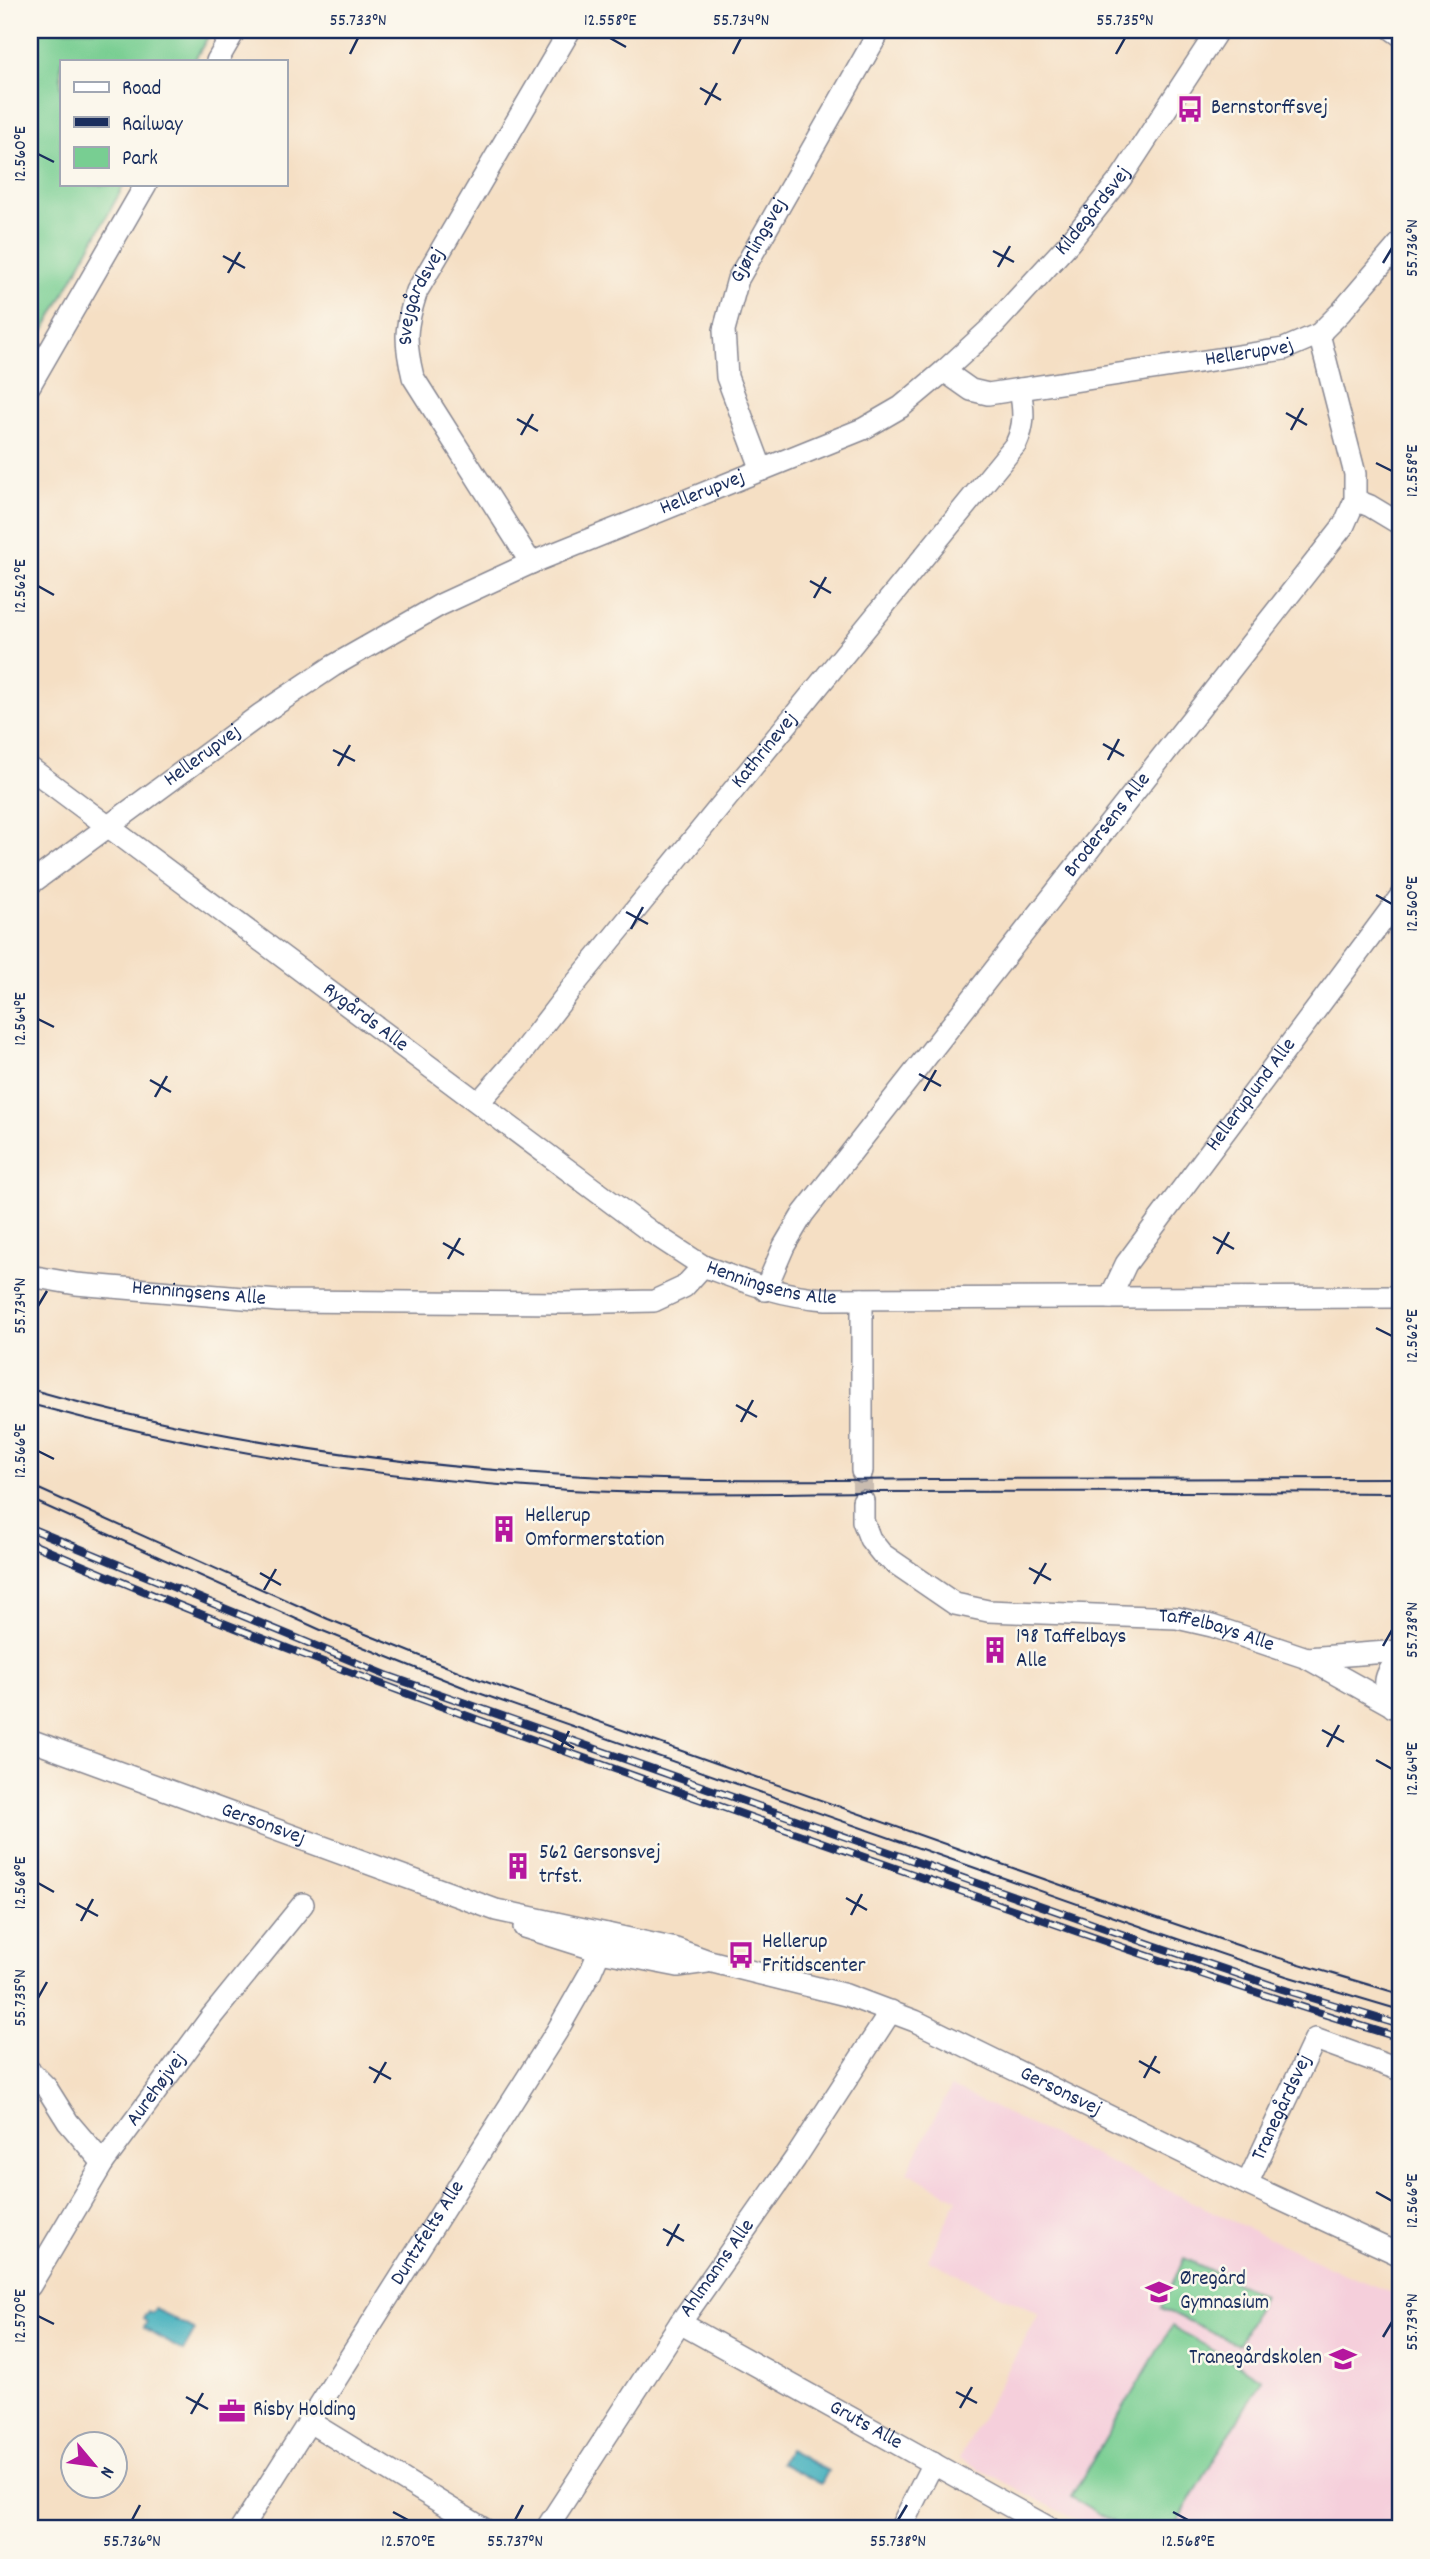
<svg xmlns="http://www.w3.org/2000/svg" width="1430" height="2559" viewBox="0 0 1430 2559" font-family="Dekko,sans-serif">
	<rect width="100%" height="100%" fill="#fbf7ec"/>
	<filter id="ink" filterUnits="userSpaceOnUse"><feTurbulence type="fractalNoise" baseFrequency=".0143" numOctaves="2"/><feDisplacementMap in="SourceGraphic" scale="14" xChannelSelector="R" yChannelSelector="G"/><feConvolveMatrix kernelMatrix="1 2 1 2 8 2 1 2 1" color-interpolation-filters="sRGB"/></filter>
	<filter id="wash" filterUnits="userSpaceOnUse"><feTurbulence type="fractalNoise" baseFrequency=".00686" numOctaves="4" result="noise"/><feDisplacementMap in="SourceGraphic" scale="28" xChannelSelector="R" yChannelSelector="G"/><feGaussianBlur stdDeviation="1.57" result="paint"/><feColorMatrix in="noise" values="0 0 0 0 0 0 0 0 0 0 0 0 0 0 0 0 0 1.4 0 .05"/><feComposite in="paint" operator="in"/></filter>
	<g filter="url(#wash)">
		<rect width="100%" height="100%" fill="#f5dfc4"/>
		<!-- built -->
		<path fill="#f5cfdb" d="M951 2087 1342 2273 1400 2296V2529H1093L959 2458 1039 2314 928 2260 957 2199 907 2172Z"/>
		<!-- green -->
		<path fill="#78ce92" stroke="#4a7e78" stroke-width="2" d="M30 30H212L194 61H61V184L124 185 30 356Z
			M1184 2258 1263 2295 1239 2345 1161 2308Z
			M1172 2326 1262 2379 1173 2529H1125L1071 2497Z"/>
		<!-- water -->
		<path fill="#3eadbb" stroke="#2c6e8c" stroke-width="2" d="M155 2309 195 2330 183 2351 144 2328 147 2322 143 2319 148 2311 152 2313Z
			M788 2450 828 2471 821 2484 781 2463Z"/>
	</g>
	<g filter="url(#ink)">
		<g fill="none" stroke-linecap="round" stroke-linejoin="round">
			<!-- minor-tunnel -->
			<path stroke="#c9bcb0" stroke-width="21" stroke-dasharray="21 10" stroke-linecap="butt" d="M862 1471 863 1501"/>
			<defs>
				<g id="minor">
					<path d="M1393 30 1400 35"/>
					<path d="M217 61 235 30"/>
					<path id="s1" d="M944 371 971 390 988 394 1284 349 1319 334 1341 312 1400 243"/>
					<path d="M30 385 146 184"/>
					<path id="s2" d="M762 470 727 377 724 330 738 279 880 30"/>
					<path d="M1355 500 1370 506 1400 524"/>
					<path id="s3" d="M531 563 413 377C404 340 405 327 417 291L570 30"/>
					<path id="s4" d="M30 768 651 1232 703 1266"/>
					<path id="s5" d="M30 884 261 714 333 666 440 605 531 563 863 429 901 407 944 371 991 328 1069 243 1121 178 1218 30"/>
					<path id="s6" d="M479 1102 517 1059 571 989 1016 444C1025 425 1024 411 1020 389"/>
					<path id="s7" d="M30 1276 76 1284 278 1301 565 1303 654 1301 684 1287 703 1266C746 1282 780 1296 826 1299L1400 1297"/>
					<path id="s8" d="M765 1290 784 1246 803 1214 1344 525 1355 500V474L1319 334"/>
					<path id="s9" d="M1110 1298 1126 1264 1400 897"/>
					<path d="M862 1299V1471"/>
					<path id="s10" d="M863 1501V1521L870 1539 882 1554 955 1604 988 1611 1177 1618 1212 1626 1307 1658 1400 1710"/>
					<path d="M1307 1658 1400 1651"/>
					<path d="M1393 1707C1382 1682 1383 1677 1400 1657"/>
					<path id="s11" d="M30 1740 496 1910 676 1949 709 1961 846 1995 915 2021 1247 2184 1400 2255"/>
					<path d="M524 1927 600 1951 678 1966 707 1962"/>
					<path d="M30 2071 46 2087 68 2122 103 2163"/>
					<path id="s12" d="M1247 2184 1315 2039 1400 2070"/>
					<path id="s13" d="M30 2286 103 2163 212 2016 303 1904"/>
					<path id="s14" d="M680 2323 1051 2529"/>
					<path d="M308 2421 484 2529"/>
					<path id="s15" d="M241 2529 557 2031 590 1973 607 1934"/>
					<path id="s16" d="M546 2529 680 2323 795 2159 891 2011"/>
					<path d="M900 2529 933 2463"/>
				</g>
			</defs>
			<!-- minor casing -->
			<use href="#minor" stroke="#888791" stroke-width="24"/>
			<!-- minor -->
			<use href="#minor" stroke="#fff" stroke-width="21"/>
			<!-- tram -->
			<path stroke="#1b2f5e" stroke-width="2" d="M30 1389C216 1442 411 1468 604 1477 712 1482 821 1480 929 1479 1086 1479 1243 1478 1400 1478
				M30 1404C201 1451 378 1478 555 1489 659 1496 763 1493 867 1492 1045 1492 1222 1491 1400 1493
				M30 1485 328 1619 478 1679 1075 1890 1243 1947 1400 1994
				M30 1499 323 1631 473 1691 1154 1931 1286 1976 1400 2010"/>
			<defs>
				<path id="rail" d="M30 1528 386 1675 1150 1944 1282 1989 1400 2025
					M30 1543C279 1651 534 1741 790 1831 993 1902 1195 1975 1400 2038"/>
			</defs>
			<!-- rail casing -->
			<use href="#rail" stroke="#1b2f5e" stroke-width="8"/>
			<!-- rail -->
			<use href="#rail" stroke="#fbf7ec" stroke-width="5" stroke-dasharray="16" stroke-linecap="butt"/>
		</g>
	</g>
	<!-- ticks -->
	<path fill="none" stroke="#1b2f5e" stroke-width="2.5" d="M610 38 626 47M350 54 358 38M733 54 741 38M1116 54 1125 38M700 88 721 100M705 105 717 83M38 154 54 162M993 251 1014 262M223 256 245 268M1383 263 1392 248M998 267 1010 246M228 273 240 252M1286 413 1307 425M517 419 538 431M1291 430 1303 408M521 435 533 414M1376 463 1392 471M810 581 831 593M38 586 54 595M814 598 826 577M1103 744 1124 756M333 750 355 761M1108 760 1119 739M338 766 350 745M1376 895 1392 904M626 912 648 924M631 929 643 907M38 1019 54 1027M919 1074 941 1086M150 1080 171 1092M924 1091 936 1070M155 1097 167 1076M1213 1237 1234 1249M443 1243 464 1255M1217 1254 1229 1232M448 1259 460 1238M38 1306 47 1291M1376 1328 1392 1336M736 1405 757 1417M741 1422 753 1400M38 1451 54 1459M1029 1568 1051 1580M260 1573 281 1585M1034 1584 1046 1563M264 1590 276 1569M1383 1646 1392 1630M1322 1730 1344 1742M553 1736 574 1748M1327 1747 1339 1725M558 1753 569 1731M1376 1760 1392 1769M38 1883 54 1892M846 1898 867 1910M76 1904 98 1916M851 1915 862 1894M81 1921 93 1899M38 1998 47 1982M1139 2061 1160 2073M369 2067 391 2079M1144 2078 1156 2056M374 2083 386 2062M1376 2192 1392 2201M663 2229 684 2241M667 2246 679 2224M38 2316 54 2324M1383 2337 1392 2322M956 2392 977 2403M186 2397 208 2409M960 2408 972 2387M191 2414 203 2393M393 2512 408 2520M1173 2512 1188 2520M132 2520 140 2505M515 2520 523 2505M898 2520 907 2505"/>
	<!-- icons -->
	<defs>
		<symbol id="bus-bare" viewBox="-9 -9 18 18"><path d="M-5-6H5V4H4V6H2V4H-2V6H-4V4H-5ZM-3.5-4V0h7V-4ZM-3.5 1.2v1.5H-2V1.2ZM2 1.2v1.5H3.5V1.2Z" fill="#b5179e" stroke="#fbf7ec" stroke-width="2.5" paint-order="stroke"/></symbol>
		<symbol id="building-bare" viewBox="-9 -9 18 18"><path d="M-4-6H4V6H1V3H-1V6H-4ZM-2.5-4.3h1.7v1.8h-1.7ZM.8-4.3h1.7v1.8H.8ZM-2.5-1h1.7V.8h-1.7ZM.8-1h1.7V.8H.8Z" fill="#b5179e" stroke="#fbf7ec" stroke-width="2.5" paint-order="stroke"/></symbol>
		<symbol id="school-bare" viewBox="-9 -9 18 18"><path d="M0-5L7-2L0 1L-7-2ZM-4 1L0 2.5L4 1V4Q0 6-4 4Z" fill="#b5179e" stroke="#fbf7ec" stroke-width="2.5" paint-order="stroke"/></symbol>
		<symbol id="office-bare" viewBox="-9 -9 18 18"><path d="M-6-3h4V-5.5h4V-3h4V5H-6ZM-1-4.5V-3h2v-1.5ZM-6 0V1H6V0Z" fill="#b5179e" stroke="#fbf7ec" stroke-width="2.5" paint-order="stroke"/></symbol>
	</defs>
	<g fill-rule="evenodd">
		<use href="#bus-bare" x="1171" y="90" width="38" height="38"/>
		<use href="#building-bare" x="485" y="1510" width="38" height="38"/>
		<use href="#building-bare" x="976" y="1631" width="38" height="38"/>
		<use href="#building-bare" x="499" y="1847" width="38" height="38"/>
		<use href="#bus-bare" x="722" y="1936" width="38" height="38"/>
		<use href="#school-bare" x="1140" y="2273" width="38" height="38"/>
		<use href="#school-bare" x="1324" y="2340" width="38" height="38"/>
		<use href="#office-bare" x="213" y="2392" width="38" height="38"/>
	</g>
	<g text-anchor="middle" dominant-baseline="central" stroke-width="5" stroke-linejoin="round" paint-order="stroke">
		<!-- poi labels -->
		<g font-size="21" fill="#1b2f5e" stroke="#fbf7ec" text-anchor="start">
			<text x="1211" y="109">Bernstorffsvej</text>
			<text x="525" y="1517">Hellerup<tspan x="525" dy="24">Omformerstation</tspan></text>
			<text x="1016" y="1638">198 Taffelbays<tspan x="1016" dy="24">Alle</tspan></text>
			<text x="539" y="1854">562 Gersonsvej<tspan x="539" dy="24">trfst.</tspan></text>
			<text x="762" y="1943">Hellerup<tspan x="762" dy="24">Fritidscenter</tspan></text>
			<text x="1180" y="2280">Øregård<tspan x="1180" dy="24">Gymnasium</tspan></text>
			<text x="1322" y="2359" text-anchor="end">Tranegårdskolen</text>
			<text x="253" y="2411">Risby Holding</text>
		</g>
		<!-- street labels -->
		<g font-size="21" fill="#1b2f5e" stroke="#fbf7ec">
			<text stroke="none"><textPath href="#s5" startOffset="1274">Kildegårdsvej</textPath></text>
			<text stroke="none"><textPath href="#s2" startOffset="243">Gjørlingsvej</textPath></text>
			<text stroke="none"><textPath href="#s3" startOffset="304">Svejgårdsvej</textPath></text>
			<text stroke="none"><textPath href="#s1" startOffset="315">Hellerupvej</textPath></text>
			<text stroke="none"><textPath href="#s5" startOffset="782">Hellerupvej</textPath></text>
			<text stroke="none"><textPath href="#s6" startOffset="453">Kathrinevej</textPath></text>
			<text stroke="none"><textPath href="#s5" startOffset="215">Hellerupvej</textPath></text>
			<text stroke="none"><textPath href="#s8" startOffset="579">Brodersens Alle</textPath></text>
			<text stroke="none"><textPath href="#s4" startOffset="418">Rygårds Alle</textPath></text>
			<text stroke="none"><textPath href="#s9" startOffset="248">Helleruplund Alle</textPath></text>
			<text stroke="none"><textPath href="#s7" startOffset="758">Henningsens Alle</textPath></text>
			<text stroke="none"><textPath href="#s7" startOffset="170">Henningsens Alle</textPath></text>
			<text stroke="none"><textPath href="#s10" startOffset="411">Taffelbays Alle</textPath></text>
			<text stroke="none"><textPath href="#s11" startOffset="248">Gersonsvej</textPath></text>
			<text stroke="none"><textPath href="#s13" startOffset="234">Aurehøjvej</textPath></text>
			<text stroke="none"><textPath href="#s11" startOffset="1092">Gersonsvej</textPath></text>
			<text stroke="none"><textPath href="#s12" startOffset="84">Tranegårdsvej</textPath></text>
			<text stroke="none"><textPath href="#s15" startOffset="350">Duntzfelts Alle</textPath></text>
			<text stroke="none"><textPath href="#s16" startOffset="312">Ahlmanns Alle</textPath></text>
			<text stroke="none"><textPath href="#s14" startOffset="212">Gruts Alle</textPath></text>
		</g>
	</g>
	<!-- margin -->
	<rect width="1430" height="2559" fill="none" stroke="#fbf7ec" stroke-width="77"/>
	<!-- legend -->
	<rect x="60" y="60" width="228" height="126" fill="#fbf7ec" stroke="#a1a7b3" stroke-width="2"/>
	<rect x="74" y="82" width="35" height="10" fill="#ffffff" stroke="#a1a7b3" stroke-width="2"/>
	<text x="122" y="94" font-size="21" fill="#1b2f5e">Road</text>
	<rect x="74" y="117" width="35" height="10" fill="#1b2f5e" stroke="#a1a7b3" stroke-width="2"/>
	<text x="122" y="130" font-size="21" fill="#1b2f5e">Railway</text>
	<rect x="74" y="147" width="35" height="21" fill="#78ce92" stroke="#a1a7b3" stroke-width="2"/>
	<text x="122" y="164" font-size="21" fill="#1b2f5e">Park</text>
	<!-- north arrow -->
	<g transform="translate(94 2465) rotate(119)"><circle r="33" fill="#fbf7ec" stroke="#a1a7b3" stroke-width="2"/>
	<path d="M0-5L12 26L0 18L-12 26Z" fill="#b5179e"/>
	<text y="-10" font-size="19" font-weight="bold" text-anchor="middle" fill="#1b2f5e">N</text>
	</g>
	<rect x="38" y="38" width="1354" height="2482" fill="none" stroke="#1b2f5e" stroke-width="2.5"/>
	<g font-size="18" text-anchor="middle" fill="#1b2f5e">
		<text x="358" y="25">55.733°N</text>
		<text x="610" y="25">12.558°E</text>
		<text x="741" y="25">55.734°N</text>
		<text x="1125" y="25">55.735°N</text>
		<text transform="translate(19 154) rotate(-90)" y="6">12.560°E</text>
		<text transform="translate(1411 248) rotate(-90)" y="6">55.736°N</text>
		<text transform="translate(1411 471) rotate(-90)" y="6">12.558°E</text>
		<text transform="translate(19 586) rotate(-90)" y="6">12.562°E</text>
		<text transform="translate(1411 904) rotate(-90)" y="6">12.560°E</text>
		<text transform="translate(19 1019) rotate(-90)" y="6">12.564°E</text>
		<text transform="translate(19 1306) rotate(-90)" y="6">55.734°N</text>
		<text transform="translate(1411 1336) rotate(-90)" y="6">12.562°E</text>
		<text transform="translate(19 1451) rotate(-90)" y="6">12.566°E</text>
		<text transform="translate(1411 1630) rotate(-90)" y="6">55.738°N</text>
		<text transform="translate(1411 1769) rotate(-90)" y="6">12.564°E</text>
		<text transform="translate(19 1883) rotate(-90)" y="6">12.568°E</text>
		<text transform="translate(19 1998) rotate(-90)" y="6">55.735°N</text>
		<text transform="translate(1411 2201) rotate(-90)" y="6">12.566°E</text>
		<text transform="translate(19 2316) rotate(-90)" y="6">12.570°E</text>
		<text transform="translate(1411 2322) rotate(-90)" y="6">55.739°N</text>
		<text x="132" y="2546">55.736°N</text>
		<text x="408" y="2546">12.570°E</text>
		<text x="515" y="2546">55.737°N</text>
		<text x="898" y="2546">55.738°N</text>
		<text x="1188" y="2546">12.568°E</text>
	</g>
</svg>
